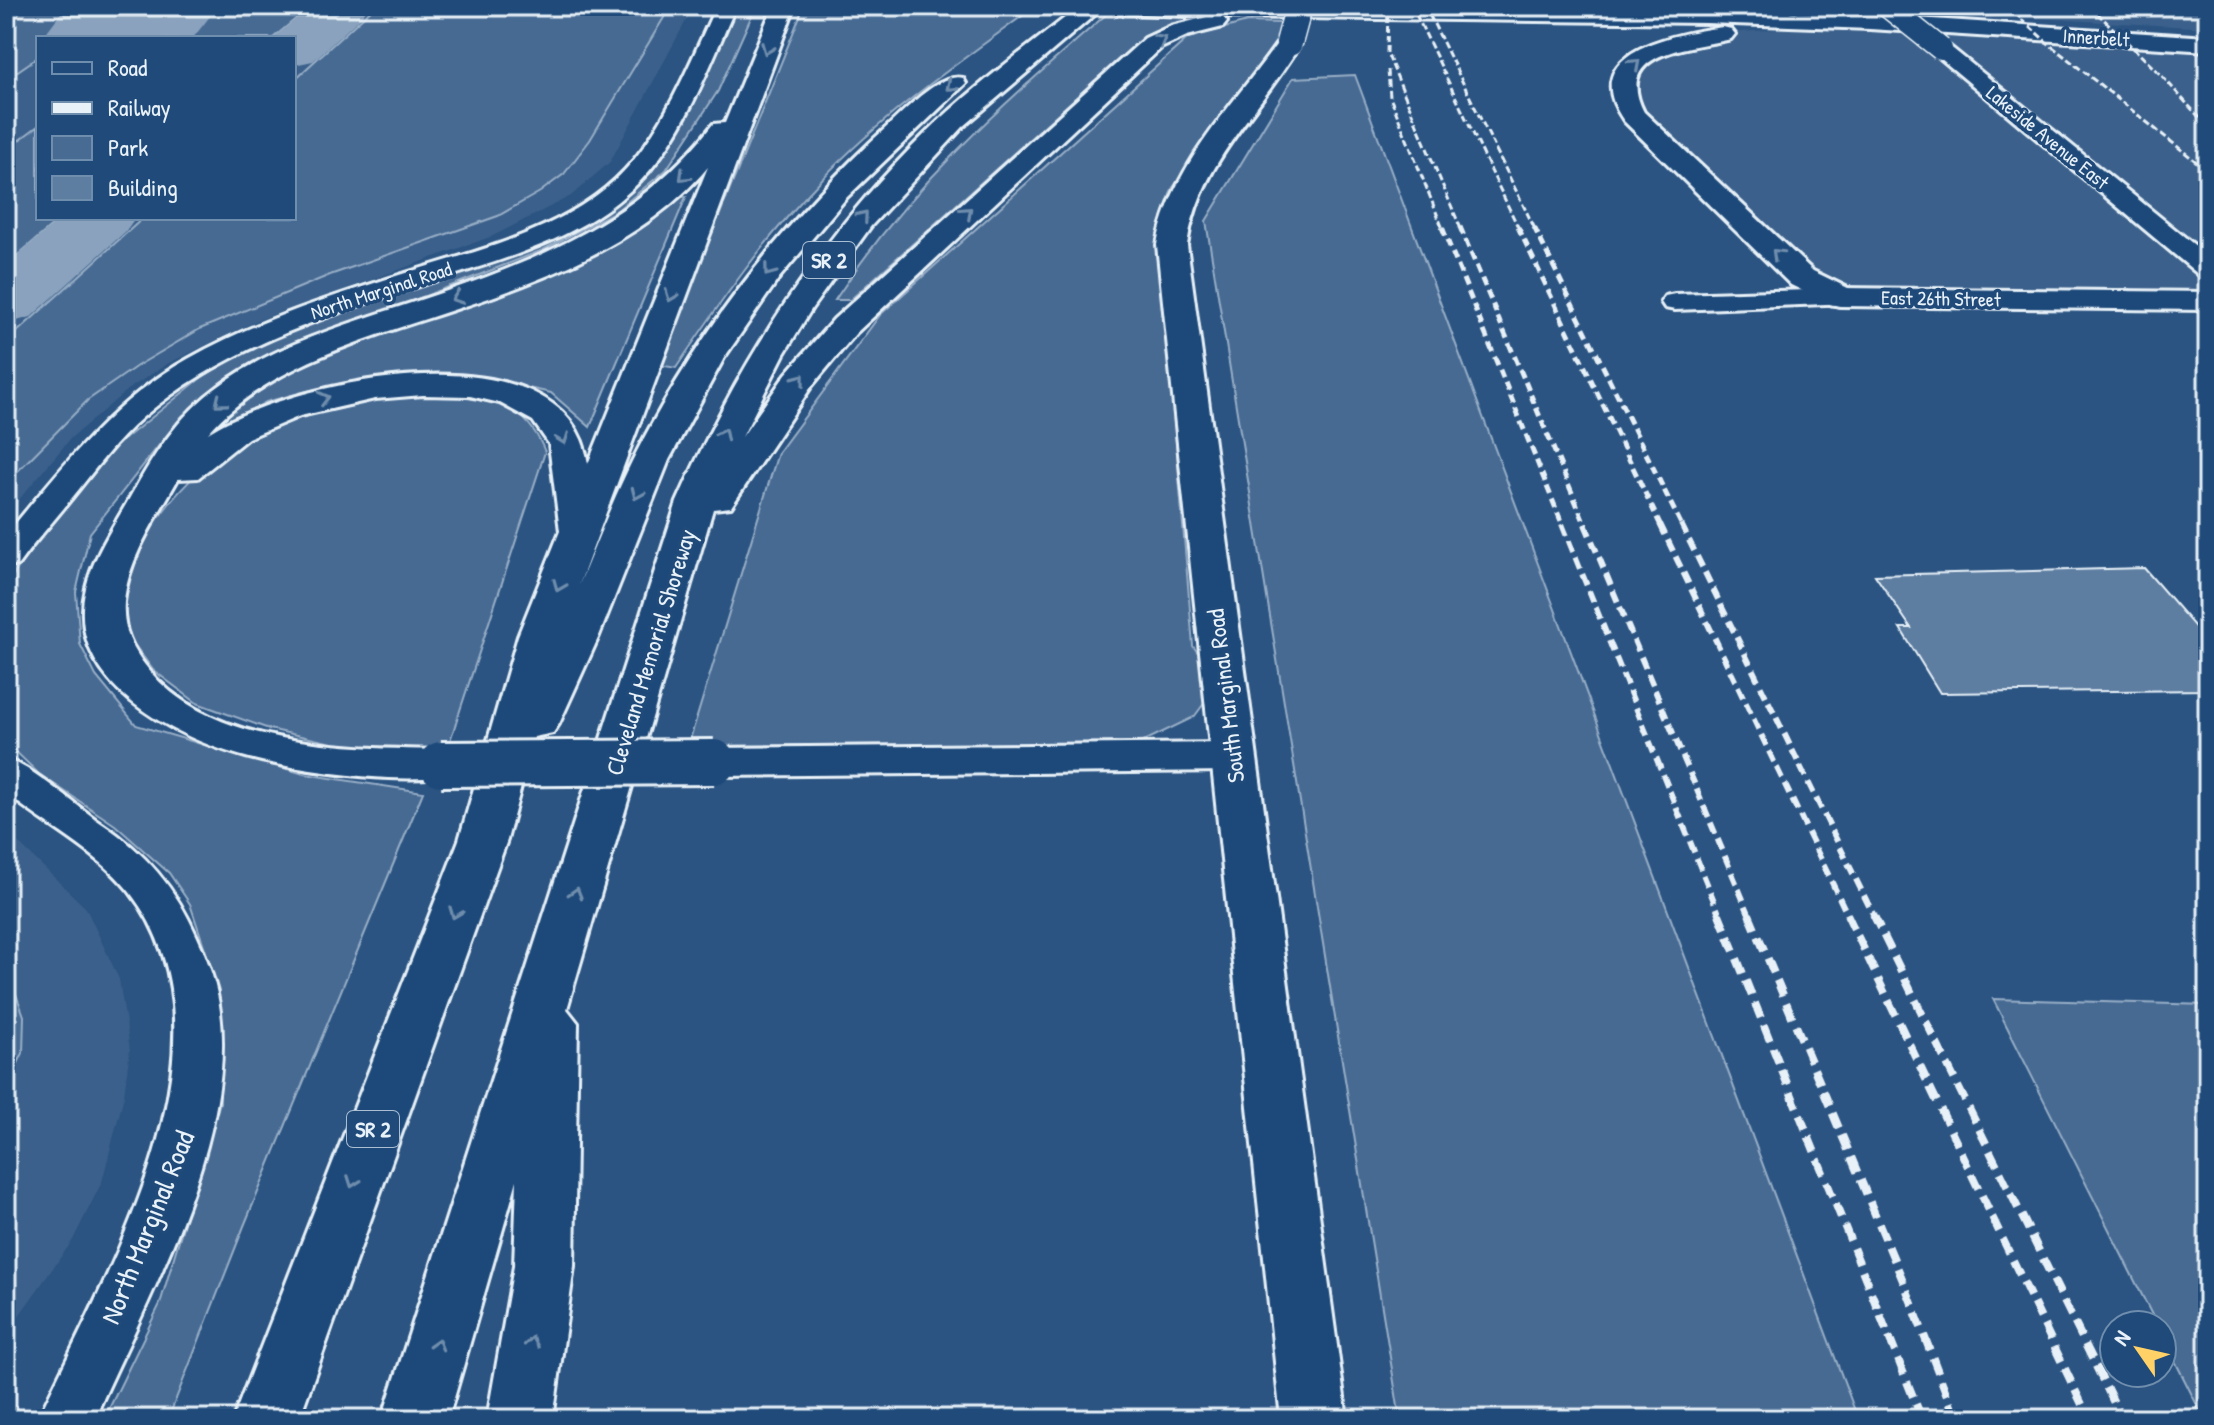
<svg xmlns="http://www.w3.org/2000/svg" width="2214" height="1425" viewBox="0 0 2214 1425" font-family="'Patrick Hand',sans-serif">
	<rect width="100%" height="100%" fill="#2b5482"/>
	<filter id="ink" filterUnits="userSpaceOnUse"><feTurbulence type="fractalNoise" baseFrequency=".0125" numOctaves="2"/><feDisplacementMap in="SourceGraphic" scale="16" xChannelSelector="R" yChannelSelector="G"/><feConvolveMatrix kernelMatrix="1 2 1 2 8 2 1 2 1" color-interpolation-filters="sRGB"/></filter>
	<g filter="url(#ink)">
		<!-- built -->
		<path fill="#3a608b" fill-rule="evenodd" d="M6 6H694L610 162 571 196 493 236 256 321 169 363 130 388 71 438 6 515ZM38 38H294V218H38Z
			M1887 6H2208V28L1943 13Z
			M1870 22 2208 45V301L1841 297 1633 116 1639 59 1728 33Z
			M6 831 86 908 119 979 130 1049 124 1096 102 1182 73 1240 6 1334Z"/>
		<!-- green -->
		<path fill="#476b93" stroke="#98aec6" stroke-width="2" d="M6 6H112L66 38H38V57L6 79Z
			M197 6H311L273 38H155Z
			M375 6H671L590 140 564 174 540 192 498 216 330 275 200 329 137 366 88 400 6 483V342L143 218H294V80Z
			M736 6H756L718 91 666 170 616 211 543 250 249 365 182 416 90 533 76 592 80 644 96 676 136 725 304 774 423 792 244 1226 168 1419H104L160 1304 220 1102 219 991 190 904 169 873 115 825 39 774 10 746 6 735V585L91 466 226 358 320 316 607 206 651 173 683 119Z
			M804 6H1036C962 60 885 113 822 179 765 238 721 301 676 368L659 365Z
			M1109 12 1212 17 1162 29 1141 39 850 300H835C911 183 1006 102 1109 12Z
			M1247 22 1280 23 1281 34 1172 189 1162 218 1166 320 1193 646 1208 667 1211 694 1194 717 1138 744 688 746 778 453 880 315 1188 38Z
			M1355 75 1858 1419H1400L1206 221 1293 78Z
			M38 126V218H61L6 265V150Z
			M676 196 686 197 590 427 551 393 473 376 408 374 364 379 307 391 266 402 212 433 201 432 233 408 313 358Z
			M398 394C428 394 490 396 515 412 529 421 539 437 545 452L447 750 341 745 269 729 197 703 153 670 117 621C119 609 120 596 124 585 151 507 218 439 296 414 327 403 365 401 398 394Z
			M6 967 24 1016 23 1053 6 1088Z
			M1993 999 2208 1005V1419H2204L2162 1335V1325H2157Z"/>
		<g fill="none" stroke-linecap="round" stroke-linejoin="round">
			<!-- taxiway -->
			<path fill="#8aa2bd" fill-rule="evenodd" d="M312 6H369L361 17 313 61 294 65V38H274Z
				M62 218H135L125 232 31 317 6 324V265Z"/>
			<!-- runway -->
			<path fill="#8aa2bd" fill-rule="evenodd" d="M66 6H218L193 38H42Z"/>
		</g>
		<!-- building -->
		<path fill="#5d7da1" stroke="#e8f1f8" stroke-width="2" d="M2144 568 2208 642V690L1940 693 1900 628H1911L1875 575Z"/>
		<g fill="none" stroke-linecap="round" stroke-linejoin="round">
			<defs>
				<path id="street" d="M716 6H736C708 68 683 142 632 189 574 243 493 262 419 286 322 317 221 350 143 417 115 441 94 471 71 499 54 521 34 542 18 565L6 568V535C60 470 112 401 188 359 253 322 325 299 396 276 477 250 576 230 633 161 670 115 692 58 716 6Z
					M1941 43 1948 45 2208 256V277L2199 275 1934 53 1931 49 1934 45Z
					M1841 289 1851 291 1855 297 1851 303 1675 310 1665 308 1661 302 1665 296 1675 294Z
					M6 759C28 764 78 807 101 823 145 852 176 888 197 937 208 961 217 985 220 1012 237 1140 145 1304 94 1419H38C105 1275 247 1041 129 891 96 850 46 826 6 793Z"/>
				<path id="secondary" d="M1289 36 1297 38 1301 43C1260 112 1199 162 1187 245L1347 1419H1281L1157 245C1172 164 1235 104 1281 38Z
					M1841 288 2208 292V310L1841 306 1830 304 1825 297 1830 290Z"/>
				<path id="highway" d="M773 6H795L579 585C601 532 621 479 649 429 711 315 793 212 889 125 906 110 940 72 963 78L966 83 847 197 779 278 724 358 669 460 599 636 559 724 553 733 534 737 507 840 299 1419H233L459 840 518 636 560 531 549 444 533 421 500 403 470 396 423 395 375 399 300 416 248 438 198 478 178 479C157 517 128 558 124 602 122 629 132 649 148 669 211 748 349 748 441 750L457 754 464 764 457 774C407 786 297 771 246 757 173 737 63 682 86 588 93 557 112 529 128 501 152 458 178 415 219 386 267 350 326 331 383 312 509 271 629 234 713 124L725 123ZM708 167 588 464C567 321 289 380 208 433 257 377 330 351 398 328 504 293 633 257 708 167Z
					M1080 6H1105L963 127 871 226 812 308 784 354 742 437 786 374 834 319 1145 38 1171 26 1207 17 1120 13 1112 11 1109 6 1706 9 1870 15 2208 37V51L1870 29 1706 23 1223 17 1227 22 1223 27 1187 36 1161 48 856 333 811 387 731 507 713 509 567 1009 578 1023 574 1266 553 1419H487L514 1266 517 1180 448 1419H382L677 502C738 364 817 240 925 134 973 87 1027 48 1080 6Z
					M1723 27 1731 29 1735 34 1731 39C1691 49 1612 50 1644 112L1813 271 1852 290 1857 297 1852 304 1841 306 1830 304 1791 285 1624 121C1575 51 1674 34 1723 27Z
					M1232 743 1248 747 1255 757 1248 767 1232 771 714 776 698 772 691 762 698 752 714 748Z"/>
			</defs>
			<!-- street casing -->
			<use href="#street" stroke="#e8f1f8" stroke-width="6"/>
			<!-- secondary casing -->
			<use href="#secondary" stroke="#e8f1f8" stroke-width="6"/>
			<!-- highway casing -->
			<use href="#highway" stroke="#e8f1f8" stroke-width="6"/>
			<!-- street -->
			<use href="#street" fill="#1f4a7a" fill-rule="evenodd"/>
			<!-- secondary -->
			<use href="#secondary" fill="#1f4a7a" fill-rule="evenodd"/>
			<!-- highway -->
			<use href="#highway" fill="#1f4a7a" fill-rule="evenodd"/>
			<!-- rail-far3 -->
			<path stroke="#e8f1f8" stroke-width="3" stroke-dasharray="7 3" stroke-linecap="butt" d="M1388 6 1387 53 1461 229
				M1412 6 1519 229
				M1425 6 1535 229
				M2007 6 2049 44 2208 171
				M2090 6 2162 76 2208 127
				M1388 70 1390 97 1443 229"/>
			<!-- rail-far2 -->
			<path stroke="#e8f1f8" stroke-width="5" stroke-dasharray="9 5" stroke-linecap="butt" d="M1442 227 1563 526
				M1460 227 1586 526
				M1518 227 1661 526
				M1534 227 1682 526"/>
			<!-- rail-far1 -->
			<path stroke="#e8f1f8" stroke-width="6" stroke-dasharray="12 6" stroke-linecap="butt" d="M1562 524 1720 916
				M1585 524 1750 916
				M1660 524 1848 916
				M1681 524 1874 916"/>
			<!-- rail -->
			<path stroke="#e8f1f8" stroke-width="8" stroke-dasharray="16 8" stroke-linecap="butt" d="M1719 914 1922 1419
				M1749 914 1906 1288 1956 1419
				M1847 914 2089 1419
				M1873 914 2122 1419"/>
			<defs>
				<path id="street-bridge" d="M1887 6 1941 49"/>
				<path id="secondary-bridge" d="M1289 43 1299 6"/>
				<path id="highway-bridge" d="M441 764 714 762"/>
			</defs>
			<!-- street-bridge casing -->
			<use href="#street-bridge" stroke="#e8f1f8" stroke-width="25" stroke-linecap="butt"/>
			<!-- secondary-bridge casing -->
			<use href="#secondary-bridge" stroke="#e8f1f8" stroke-width="29" stroke-linecap="butt"/>
			<!-- highway-bridge casing -->
			<use href="#highway-bridge" stroke="#e8f1f8" stroke-width="50" stroke-linecap="butt"/>
			<!-- street-bridge -->
			<use href="#street-bridge" stroke="#1f4a7a" stroke-width="22"/>
			<!-- secondary-bridge -->
			<use href="#secondary-bridge" stroke="#1f4a7a" stroke-width="26"/>
			<!-- highway-bridge -->
			<use href="#highway-bridge" stroke="#1f4a7a" stroke-width="44"/>
		</g>
		<!-- one-way arrows -->
		<defs><path id="oneway-chevron" d="M-2-3.5L2.5 0L-2 3.5" fill="none" stroke-width="1.6" stroke-linecap="round" stroke-linejoin="round" transform="scale(2)"/></defs>
		<g stroke="#6f8dac">
			<use href="#oneway-chevron" transform="translate(1161 40) rotate(-30)"/>
			<use href="#oneway-chevron" transform="translate(767 49) rotate(111)"/>
			<use href="#oneway-chevron" transform="translate(1635 64) rotate(-42)"/>
			<use href="#oneway-chevron" transform="translate(951 86) rotate(141)"/>
			<use href="#oneway-chevron" transform="translate(684 176) rotate(136)"/>
			<use href="#oneway-chevron" transform="translate(967 212) rotate(-42)"/>
			<use href="#oneway-chevron" transform="translate(863 216) rotate(-50)"/>
			<use href="#oneway-chevron" transform="translate(1777 254) rotate(-136)"/>
			<use href="#oneway-chevron" transform="translate(769 271) rotate(127)"/>
			<use href="#oneway-chevron" transform="translate(671 296) rotate(111)"/>
			<use href="#oneway-chevron" transform="translate(457 298) rotate(161)"/>
			<use href="#oneway-chevron" transform="translate(800 379) rotate(-52)"/>
			<use href="#oneway-chevron" transform="translate(324 398) rotate(-14)"/>
			<use href="#oneway-chevron" transform="translate(220 402) rotate(141)"/>
			<use href="#oneway-chevron" transform="translate(723 434) rotate(-64)"/>
			<use href="#oneway-chevron" transform="translate(563 439) rotate(70)"/>
			<use href="#oneway-chevron" transform="translate(637 494) rotate(114)"/>
			<use href="#oneway-chevron" transform="translate(559 586) rotate(112)"/>
			<use href="#oneway-chevron" transform="translate(576 893) rotate(-73)"/>
			<use href="#oneway-chevron" transform="translate(455 913) rotate(111)"/>
			<use href="#oneway-chevron" transform="translate(353 1182) rotate(110)"/>
			<use href="#oneway-chevron" transform="translate(532 1342) rotate(-81)"/>
			<use href="#oneway-chevron" transform="translate(437 1344) rotate(-74)"/>
		</g>
	</g>
	<g text-anchor="middle" dominant-baseline="central" stroke-width="7" stroke-linejoin="round" paint-order="stroke">
		<!-- far-street labels -->
		<g font-size="20" fill="#e8f1f8" stroke="#1f4a7a">
			<text transform="translate(2096 37) rotate(4)">Innerbelt</text>
			<text transform="translate(2048 137) rotate(39)">Lakeside Avenue East</text>
			<text transform="translate(381 290) rotate(-18)">North Marginal Road</text>
			<text transform="translate(1941 298) rotate(1)">East 26th Street</text>
		</g>
		<!-- shield labels -->
		<g fill="#1f4a7a" stroke="#acbfd2" stroke-width="2">
			<rect x="803" y="242" width="52" height="36" rx="6"/>
			<rect x="347" y="1111" width="52" height="36" rx="6"/>
		</g>
		<g font-size="22" font-weight="bold" fill="#e8f1f8">
			<text x="829" y="260">SR 2</text>
			<text x="373" y="1129">SR 2</text>
		</g>
		<!-- street labels -->
		<g font-size="24" fill="#e8f1f8" stroke="#1f4a7a">
			<text transform="translate(650 652) rotate(-73)">Cleveland Memorial Shoreway</text>
			<text transform="translate(1225 696) rotate(-97)">South Marginal Road</text>
		</g>
		<!-- near-street labels -->
		<g font-size="28" fill="#e8f1f8" stroke="#1f4a7a">
			<text transform="translate(147 1227) rotate(-68)">North Marginal Road</text>
		</g>
	</g>
	<!-- margin -->
	<rect width="2214" height="1425" fill="none" stroke="#1f4a7a" stroke-width="32"/>
	<rect x="16" y="16" width="2182" height="1393" fill="none" stroke="#e8f1f8" stroke-width="3" filter="url(#ink)"/>
	<!-- legend -->
	<rect x="36" y="36" width="260" height="184" fill="#1f4a7a" stroke="#6f8dac" stroke-width="2"/>
	<rect x="52" y="62" width="40" height="12" fill="#1f4a7a" stroke="#6f8dac" stroke-width="2"/>
	<text x="108" y="76" font-size="24" fill="#e8f1f8">Road</text>
	<rect x="52" y="102" width="40" height="12" fill="#e8f1f8" stroke="#6f8dac" stroke-width="2"/>
	<text x="108" y="116" font-size="24" fill="#e8f1f8">Railway</text>
	<rect x="52" y="136" width="40" height="24" fill="#476b93" stroke="#6f8dac" stroke-width="2"/>
	<text x="108" y="156" font-size="24" fill="#e8f1f8">Park</text>
	<rect x="52" y="176" width="40" height="24" fill="#5d7da1" stroke="#6f8dac" stroke-width="2"/>
	<text x="108" y="196" font-size="24" fill="#e8f1f8">Building</text>
	<!-- north arrow -->
	<g transform="translate(2138 1349) rotate(304)"><circle r="38" fill="#1f4a7a" stroke="#6f8dac" stroke-width="2"/>
	<path d="M0-6L14 30L0 20L-14 30Z" fill="#ffd166"/>
	<text y="-12" font-size="22" font-weight="bold" text-anchor="middle" fill="#e8f1f8">N</text>
	</g>
</svg>
